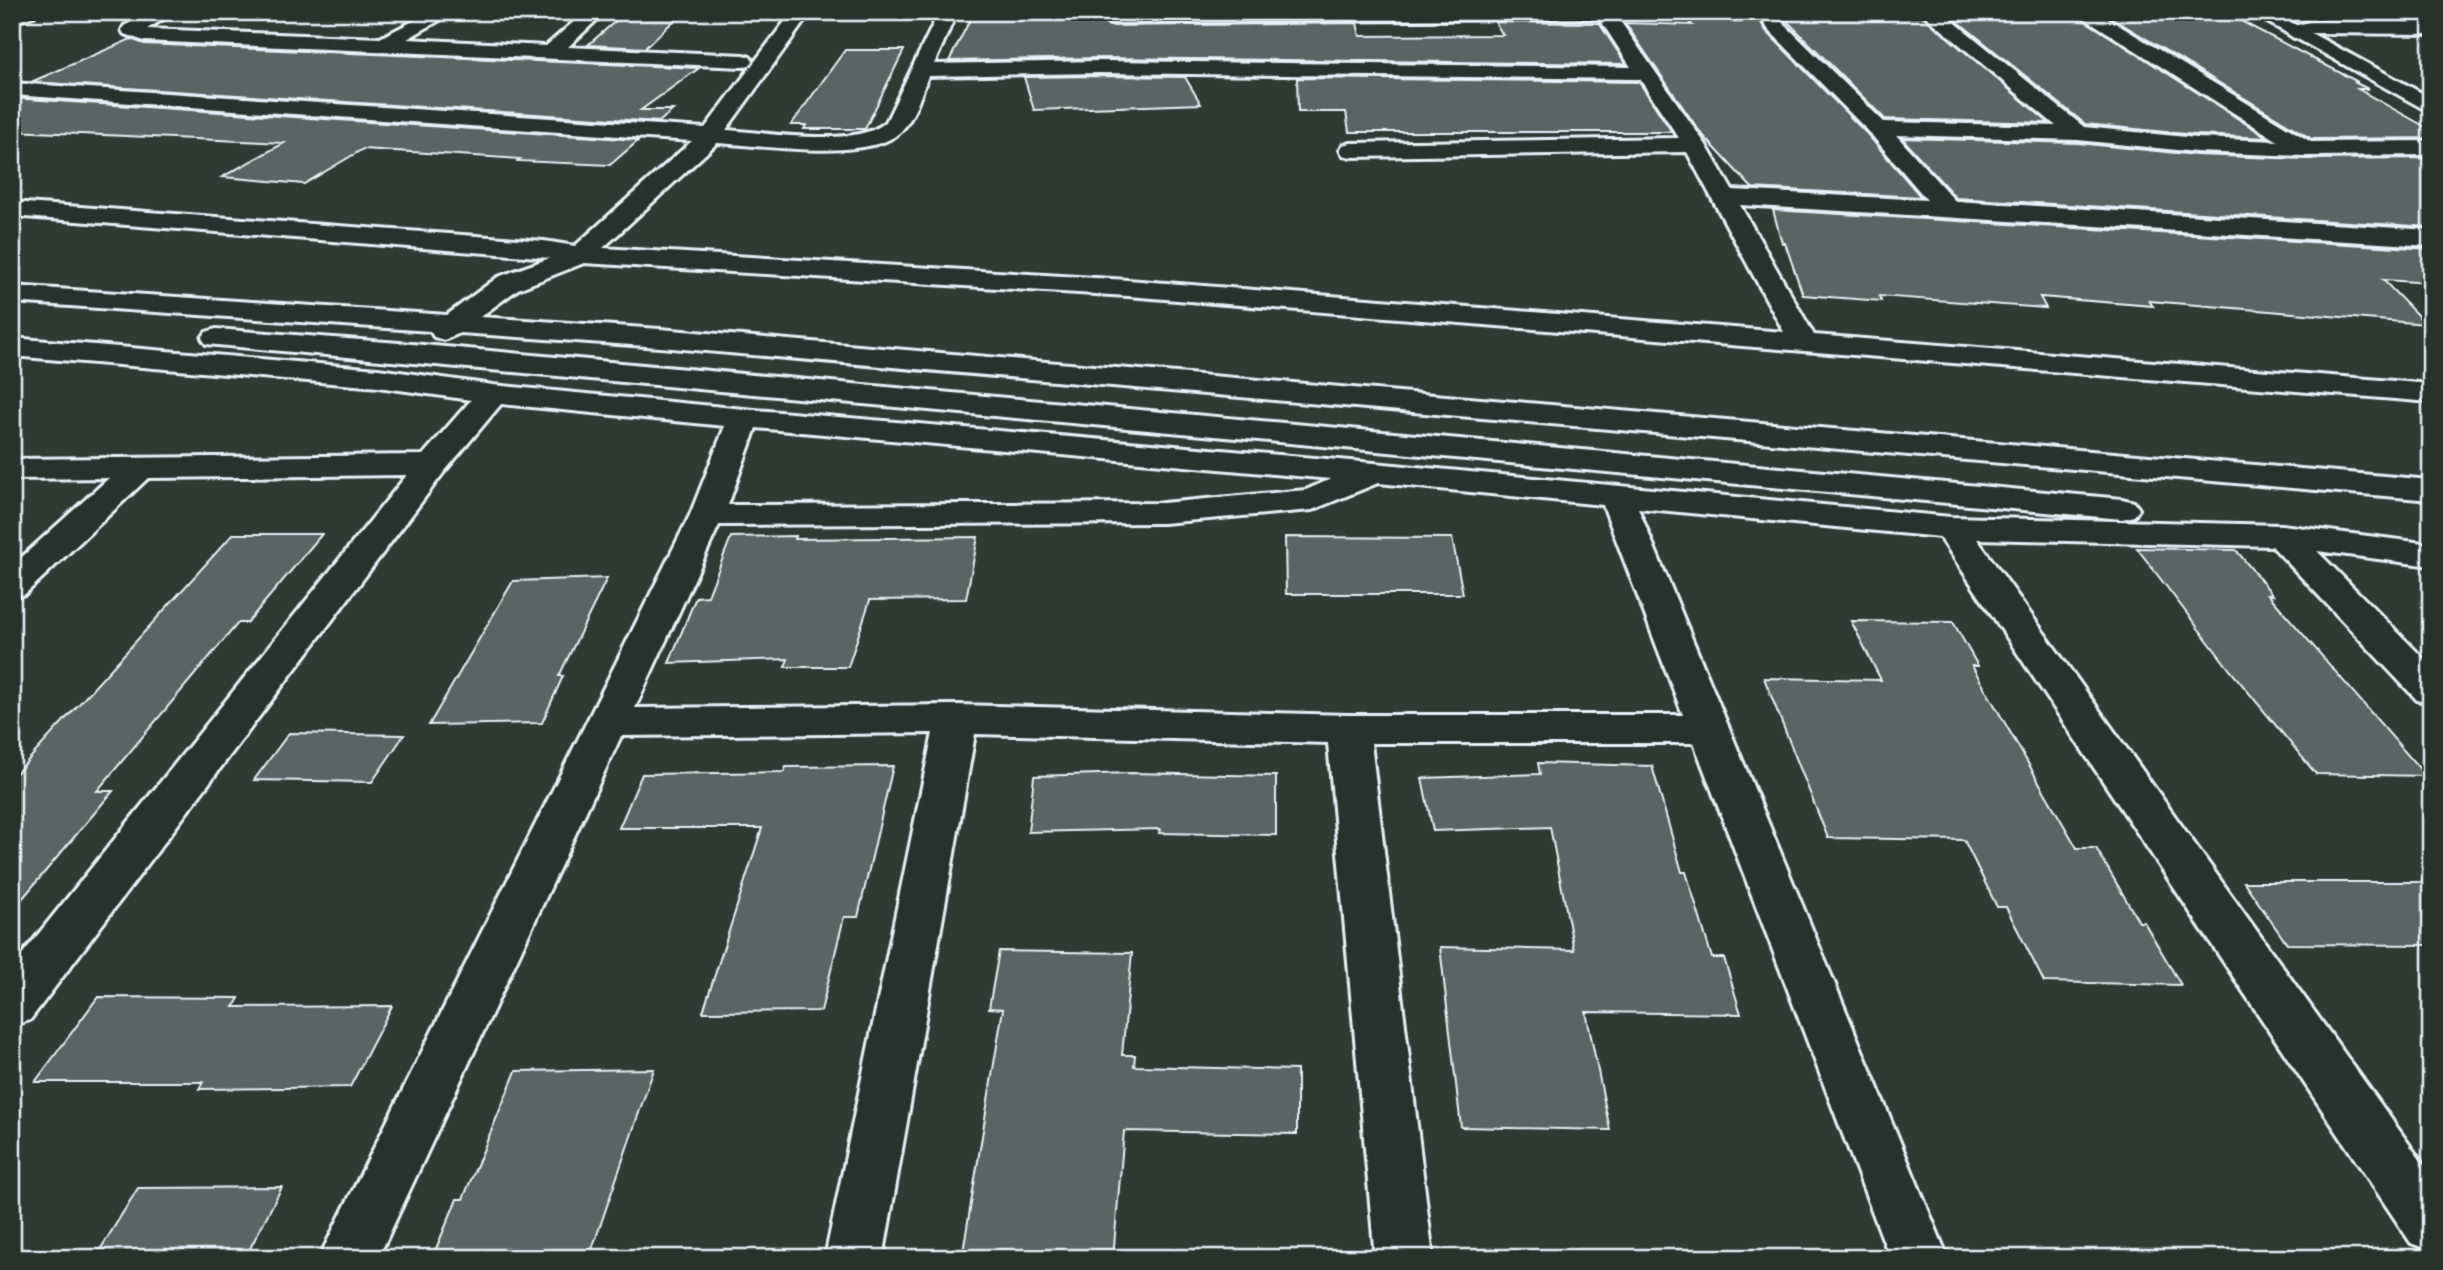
<svg xmlns="http://www.w3.org/2000/svg" width="2443" height="1270" viewBox="0 0 2443 1270" font-family="Mynerve,sans-serif">
	<rect width="100%" height="100%" fill="#2e3b35"/>
	<filter id="ink" filterUnits="userSpaceOnUse"><feTurbulence type="fractalNoise" baseFrequency=".0143" numOctaves="2"/><feDisplacementMap in="SourceGraphic" scale="14" xChannelSelector="R" yChannelSelector="G"/><feConvolveMatrix kernelMatrix="1 2 1 2 8 2 1 2 1" color-interpolation-filters="sRGB"/></filter>
	<g filter="url(#ink)">
		<!-- building -->
		<path fill="#596563" stroke="#e8f1f8" stroke-width="2" d="M626 12H683L645 48 588 45Z
			M974 12H1102L1097 17 1109 26 1357 23 1360 36 1503 35 1495 22 1599 23 1626 64 1100 58 949 61Z
			M1798 12H1918L2049 123 1885 119 1782 16H1802Z
			M1946 12H2072L2268 138 2196 135 2085 124Z
			M2102 12H2173L2190 18 2239 20 2358 82H2354L2368 89H2358L2431 130V138L2312 139Z
			M1688 21H1760L1766 31 1868 135 1921 197 1752 188 1700 132 1625 23 1692 25Z
			M131 39 144 44 699 68 641 110H673L659 122 31 82Z
			M845 50H904L865 129H804L806 125H791Z
			M1100 76 1185 77 1201 104 1034 110 1024 77Z
			M1297 78 1639 82 1672 132H1349L1346 112H1298Z
			M12 98 639 140 610 165 517 161 520 159 363 149 304 184 222 177 284 143 12 131Z
			M1902 138 2078 143 2196 155 2306 159 2431 158V227L1956 198Z
			M1773 210 2431 249V283L2383 280 2426 324 2149 301 2153 306 2040 297 2046 308 1879 296 1881 301 1803 295 1785 243H1782Z
			M233 534H322L247 623H238L97 791H113L12 911V778Z
			M796 536 795 539 978 537 966 599 870 600 848 667H785L788 659 669 663 696 597 708 596 731 537Z
			M1285 537 1452 538 1463 594H1286Z
			M2137 548 2236 550 2273 595 2268 594 2426 776 2316 774 2230 670Z
			M607 578 559 676H563L542 723 429 725 513 581Z
			M1851 621 1953 622 1978 666H1972L2077 848H2096L2139 922H2144L2181 985 2044 982 2006 907H1997L1964 840 1828 838 1764 678 1881 680Z
			M289 733 404 735 372 782 254 780Z
			M1538 763 1652 766 1682 872H1686L1712 958H1724L1741 1014 1586 1012 1610 1130 1461 1127 1440 947 1574 950 1550 827 1433 831 1422 778 1540 774Z
			M893 766 858 917H844L821 1011 703 1012 762 828H619L642 774 784 772 786 767Z
			M1131 773 1276 776V835L1159 833 1160 829 1028 832 1034 776Z
			M2244 882H2431V945L2287 944Z
			M999 951 1132 953 1122 1055H1135L1134 1066 1297 1070V1134L1124 1131 1113 1258H962L1003 1009 989 1008Z
			M98 997 239 998 234 1007 392 1006 350 1087 199 1089 203 1082H35Z
			M654 1069 589 1258H432L457 1199H463L516 1071Z
			M282 1187 245 1258H95L138 1188Z"/>
		<g fill="none" stroke-linecap="round" stroke-linejoin="round">
			<defs>
				<path id="minor" d="M12 12H37L34 16 12 23Z
					M151 12H175L147 29 380 38 431 12H454L407 39 546 46 585 12H605L568 47 743 55 750 57 753 61 750 65 743 67 144 41 124 34 122 30 124 26Z
					M792 12H811L726 130C767 132 855 149 886 122L939 12H957L934 64 1100 61 1631 67 1599 18 1109 23 1100 17 1106 12H1777L1782 22 1884 122 2056 126 1921 12H1942L2084 127 2196 138 2278 141 2075 12H2097L2311 142 2431 141V155L2306 156 2196 152 2078 140 1896 135 1955 201 2431 230V246L1740 205 1814 335 2431 384V402L1128 296 584 263 518 289 480 317 660 329 2431 480V500L660 347 460 333 444 340 434 337 430 331 12 302V286L447 315 498 277 550 258 12 216V202L544 241 575 246 692 141 12 95V83L705 128ZM1618 18H1762L1768 29 1870 133 1927 200 1732 190 1706 145ZM1100 73 1640 79 1679 138 1351 143 1343 145 1340 150 1343 155 1351 157 1687 152 1784 332 1128 280 603 248 717 143C759 145 874 163 902 130 915 116 921 93 928 76Z
					M2312 21 2431 22V34L2313 33 2294 38 2285 32 2287 28Z
					M216 329 412 344 2122 499 2134 502 2139 509 2134 516 2122 519 206 344 202 338 206 332Z
					M12 338 378 369 493 385 744 409 1374 463 1951 517 2282 525 2431 544V566L2317 551 2431 666V703L2417 700 2272 546 1977 539 2431 1175V1251L2411 1243 1940 537 1638 508 1948 1258H1890L1694 743H1371L1433 1258H1375L1328 743 975 734 883 1258H825L933 733 621 736 378 1258H319L690 515 725 426 501 404 444 472 30 1020 12 1026V967L407 475 148 478 25 594 12 597V566L109 478 12 479V459L423 455 471 400 378 387 12 356ZM756 428 1331 479 1306 490 1163 503 728 505ZM1378 483 1603 505 1683 715H1348L957 705 635 708 719 525 1163 523 1312 510Z"/>
				<path id="tertiary" d="M2249 12H2272L2431 98V113Z"/>
			</defs>
			<!-- minor casing -->
			<use href="#minor" stroke="#e8f1f8" stroke-width="6"/>
			<!-- tertiary casing -->
			<use href="#tertiary" stroke="#e8f1f8" stroke-width="6"/>
			<!-- minor -->
			<use href="#minor" fill="#26332d" fill-rule="evenodd"/>
			<!-- tertiary -->
			<use href="#tertiary" fill="#26332d" fill-rule="evenodd"/>
		</g>
	</g>
	<!-- margin -->
	<rect width="2443" height="1270" fill="none" stroke="#26332d" stroke-width="42"/>
	<rect x="21" y="21" width="2401" height="1228" fill="none" stroke="#e8f1f8" stroke-width="2.5" filter="url(#ink)"/>
</svg>
